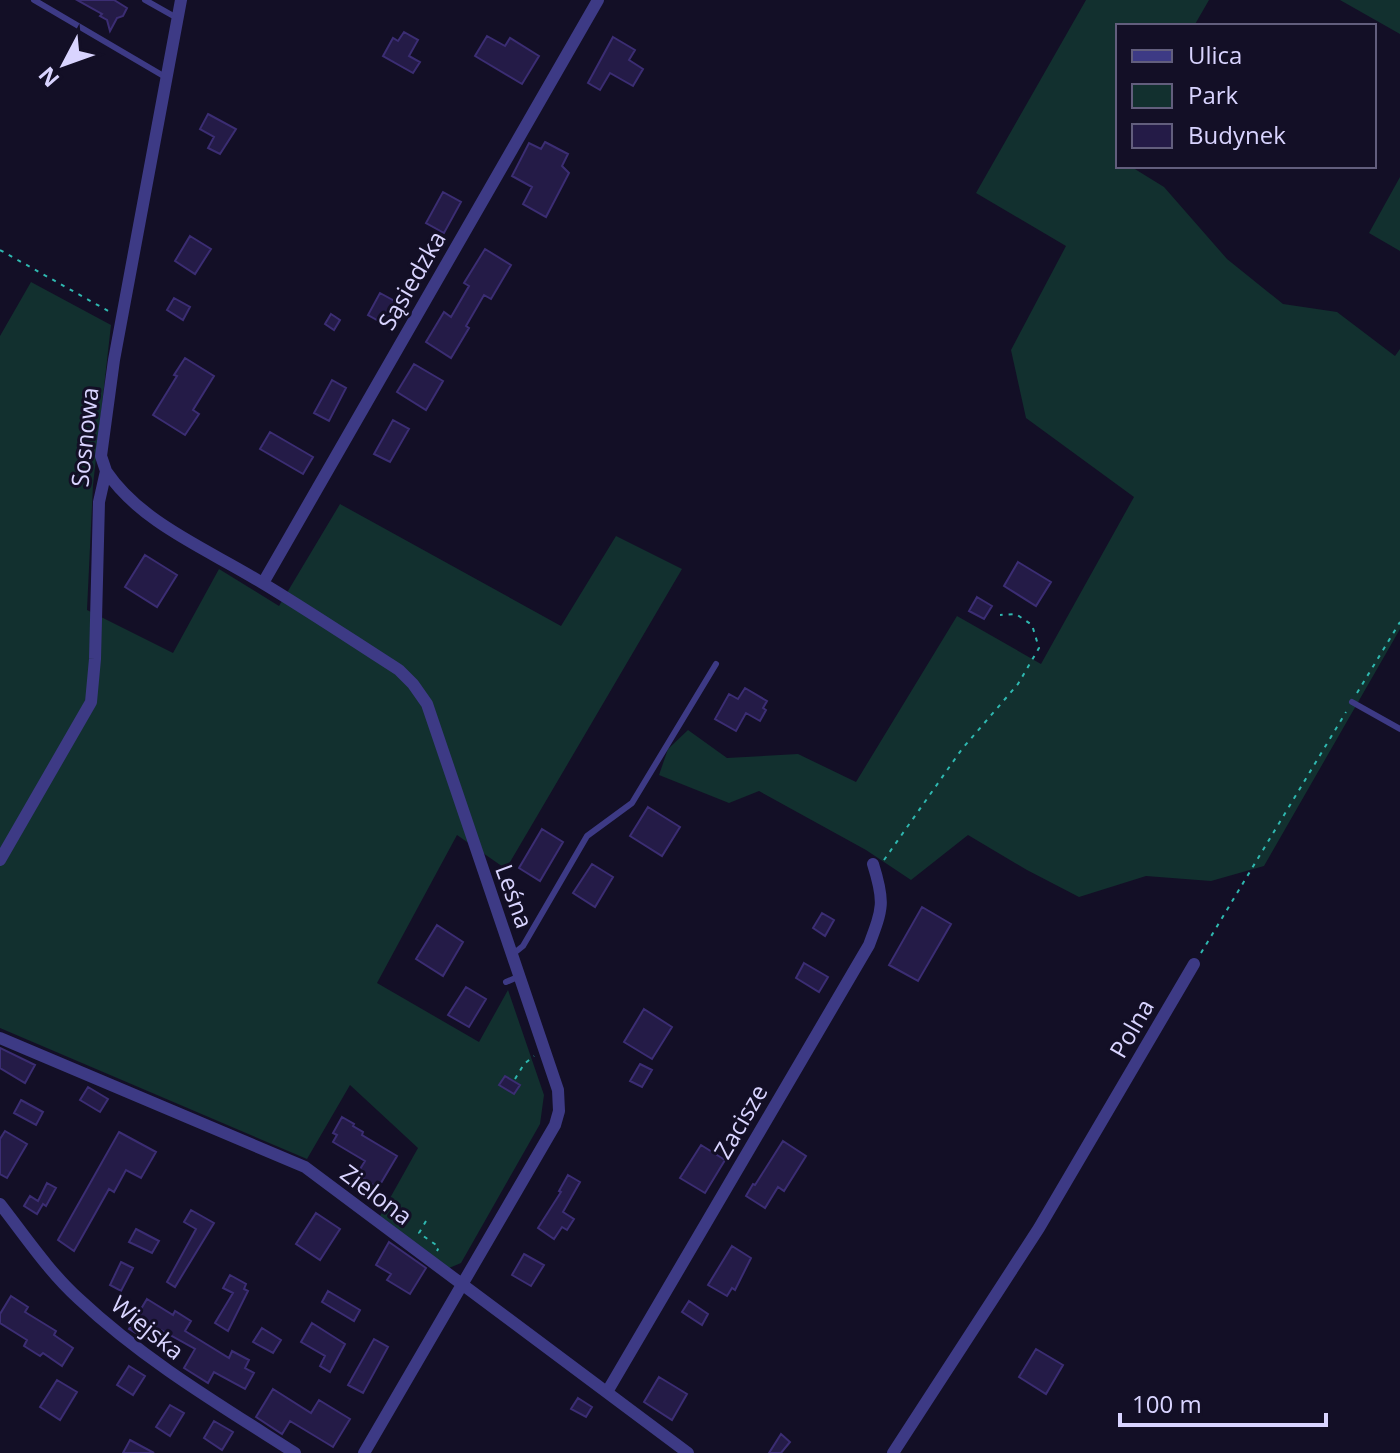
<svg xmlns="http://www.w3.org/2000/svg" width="1400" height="1453" viewBox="0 0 1400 1453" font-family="'Open Sans',sans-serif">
	<rect width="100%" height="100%" fill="#130f26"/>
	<!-- green -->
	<path fill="#12302f" d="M1086 0H1209L1194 26H1118V166H1130L1164 187 1227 259 1283 304 1337 312 1395 356 1400 349V629L1264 866 1211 881 1146 876 1079 897 1027 870 968 835 911 880 866 850 759 791 729 803 659 775 668 749 688 730 727 758 798 754 856 782 957 616 1041 664 1134 497 1026 418 1011 350 1066 246 976 193Z
		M1340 0H1400V34Z
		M1400 177V251L1369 233Z
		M31 282 111 325 93 485 87 610 173 653 219 569 279 606 340 504 561 626 616 536 682 569 506 869 457 835 377 983 479 1042 508 990 544 1095 540 1124 461 1263 449 1268 380 1216 418 1148 350 1085 307 1159 0 1028V336Z"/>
	<!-- building -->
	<path fill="#241b47" stroke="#3b2d73" stroke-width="2" d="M77 0H114L127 8 123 16 117 18 110 31 107 20 100 16 102 14Z
		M404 32 418 40 409 56 420 62 413 73 383 56 393 38 398 41Z
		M487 36 505 46 510 38 539 56 522 84 475 56Z
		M613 37 635 50 629 60 643 69 633 86 610 73 600 90 588 83Z
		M208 114 236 129 220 154 208 148 214 137 200 129Z
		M545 142 568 154 562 166 569 173 546 217 523 204 532 187 512 176 529 143 541 149Z
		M443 192 461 202 444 233 426 223Z
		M190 236 211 249 195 274 175 261Z
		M485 249 511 265 491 299 484 295 466 326 469 328 451 358 426 342 444 312 451 317 469 286 464 283Z
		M380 293 398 303 386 325 368 315Z
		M174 298 190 307 183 320 167 310Z
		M331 314 340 320 334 330 325 324Z
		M185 358 214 376 193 410 199 414 185 435 153 415 177 376 174 375Z
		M414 364 443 381 426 410 397 392Z
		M332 380 346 388 329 421 314 413Z
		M393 420 409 429 390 462 374 454Z
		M270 432 313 457 303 474 260 449Z
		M145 555 177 575 157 607 125 587Z
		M1018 562 1051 582 1036 606 1004 586Z
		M977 597 992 606 984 619 969 611Z
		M745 688 767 701 763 708 766 710 760 721 746 713 736 731 715 719 729 694 738 699Z
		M648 807 680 827 662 856 630 836Z
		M542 829 563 842 540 881 519 868Z
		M592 864 613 877 595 907 573 893Z
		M922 907 951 924 918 981 889 965Z
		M822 913 834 920 825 936 813 928Z
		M437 925 463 942 443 976 416 959Z
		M804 963 828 977 819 992 796 978Z
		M466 987 486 999 469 1027 448 1015Z
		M644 1009 672 1027 652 1059 624 1042Z
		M0 1048 35 1065 25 1083 0 1068Z
		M640 1064 652 1070 642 1087 630 1081Z
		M505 1076 520 1085 514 1094 499 1085Z
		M88 1087 108 1099 100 1112 80 1100Z
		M21 1100 43 1112 36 1125 14 1113Z
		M342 1117 354 1124 353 1126 363 1132 362 1135 397 1156 378 1188 357 1174 365 1161 333 1142 337 1135 333 1133Z
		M5 1131 27 1144 7 1178 0 1174V1139Z
		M119 1132 156 1152 141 1178 126 1170 114 1192 109 1189 74 1251 58 1240Z
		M783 1141 806 1156 784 1191 778 1187 765 1208 746 1196 753 1184 755 1185Z
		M701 1145 725 1160 705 1193 680 1178Z
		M568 1175 580 1182 563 1212 574 1219 567 1230 562 1227 554 1239 538 1228 561 1192 559 1191Z
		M47 1183 56 1188 46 1206 43 1204 37 1214 24 1206 30 1196 38 1201Z
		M191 1210 214 1223 175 1287 167 1282 196 1229 184 1222Z
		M316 1213 340 1229 320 1260 296 1244Z
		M136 1229 159 1241 152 1253 129 1242Z
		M389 1242 426 1268 410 1294 387 1280 391 1274 376 1265Z
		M732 1246 751 1258 735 1290 732 1288 727 1296 708 1285Z
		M524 1254 544 1265 531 1286 512 1275Z
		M121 1262 133 1268 121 1291 110 1285Z
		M230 1275 246 1284 244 1289 248 1291 228 1331 215 1323 233 1293 223 1288Z
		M328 1291 360 1310 354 1321 322 1302Z
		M11 1296 28 1307 25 1312 56 1331 54 1335 73 1348 62 1366 43 1353 40 1356 24 1346 27 1340 0 1323V1314Z
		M147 1299 173 1315 175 1311 191 1321 185 1331 229 1358 232 1351 249 1360 245 1368 254 1373 245 1389 214 1372 208 1383 184 1368 195 1349 161 1330 152 1343 129 1329Z
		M689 1301 708 1314 702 1325 682 1312Z
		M312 1323 345 1344 330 1372 320 1366 325 1356 301 1342Z
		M262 1328 281 1340 273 1353 253 1342Z
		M374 1339 388 1347 363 1393 348 1385Z
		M1036 1349 1063 1365 1046 1394 1019 1377Z
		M129 1366 145 1376 133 1395 117 1385Z
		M659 1377 687 1394 672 1420 644 1402Z
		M57 1380 77 1392 60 1420 40 1407Z
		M273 1389 311 1413 319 1400 350 1419 333 1447 290 1421 282 1434 256 1417Z
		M578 1398 592 1407 586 1417 571 1409Z
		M170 1405 184 1413 170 1436 156 1427Z
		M214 1421 233 1432 222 1450 204 1438Z
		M781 1434 790 1442 781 1453H769Z
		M130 1440 154 1453H123Z"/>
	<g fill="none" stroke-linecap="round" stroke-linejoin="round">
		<!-- path -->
		<path stroke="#2fb8b0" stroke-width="2" stroke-dasharray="4 6" stroke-linecap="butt" d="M0 250 110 312
			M1357 693 1400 622
			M884 860 962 749 1018 684 1039 648 1032 625 1016 614 1000 615
			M1201 953 1346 712
			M515 1079 524 1064 534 1056
			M426 1221 419 1233 439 1247 437 1251"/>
		<!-- service -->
		<path stroke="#3d3a85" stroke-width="6" d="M34 0 167 78
			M145 0 177 18
			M1352 702 1400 729
			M513 954 523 946 587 836 632 803 716 664
			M506 982 520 976"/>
		<!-- minor -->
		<path stroke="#3d3a85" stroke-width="12" d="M106 471C141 523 207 549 259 581 306 609 352 640 399 670L413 684 427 704 558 1090 559 1111 555 1125 364 1453
			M263 583 598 0
			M0 860 91 702 95 659 99 502 106 471 101 456 114 360 181 0
			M0 1038 305 1167 688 1453
			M0 1204C25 1236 49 1272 79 1299 144 1360 220 1405 295 1453
			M607 1392 869 945C883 908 885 902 873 864
			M893 1453 1039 1228 1194 964"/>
	</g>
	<g text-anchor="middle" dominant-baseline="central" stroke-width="6" stroke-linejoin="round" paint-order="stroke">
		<!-- street labels -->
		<g font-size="24" fill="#d9d4ff" stroke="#130f26">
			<text transform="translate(411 280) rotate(-60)">Sąsiedzka</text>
			<text transform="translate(84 437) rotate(-84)">Sosnowa</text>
			<text transform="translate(515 896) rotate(70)">Leśna</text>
			<text transform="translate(1131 1028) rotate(-60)">Polna</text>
			<text transform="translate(740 1121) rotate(-60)">Zacisze</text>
			<text transform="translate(377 1194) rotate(37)">Zielona</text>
			<text transform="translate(148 1327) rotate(39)">Wiejska</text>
		</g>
	</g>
	<!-- legend -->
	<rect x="1116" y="24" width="260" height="144" fill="#130f26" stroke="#625e7d" stroke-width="2"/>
	<rect x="1132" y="50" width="40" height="12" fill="#3d3a85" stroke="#625e7d" stroke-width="2"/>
	<text x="1188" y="64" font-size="24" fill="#d9d4ff">Ulica</text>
	<rect x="1132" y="84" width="40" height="24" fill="#12302f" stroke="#625e7d" stroke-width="2"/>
	<text x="1188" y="104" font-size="24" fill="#d9d4ff">Park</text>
	<rect x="1132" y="124" width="40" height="24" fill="#241b47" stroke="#625e7d" stroke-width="2"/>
	<text x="1188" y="144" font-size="24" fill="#d9d4ff">Budynek</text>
	<!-- north arrow -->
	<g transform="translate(64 64) rotate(229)" stroke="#130f26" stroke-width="6" paint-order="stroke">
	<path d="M0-6L14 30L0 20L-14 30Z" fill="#d9d4ff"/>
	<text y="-12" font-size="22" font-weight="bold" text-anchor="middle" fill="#d9d4ff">N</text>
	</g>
	<!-- scale -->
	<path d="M1120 1413v12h206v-12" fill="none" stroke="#d9d4ff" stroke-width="4"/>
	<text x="1132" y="1413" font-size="24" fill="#d9d4ff" stroke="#130f26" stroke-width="6" paint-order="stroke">100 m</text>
</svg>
